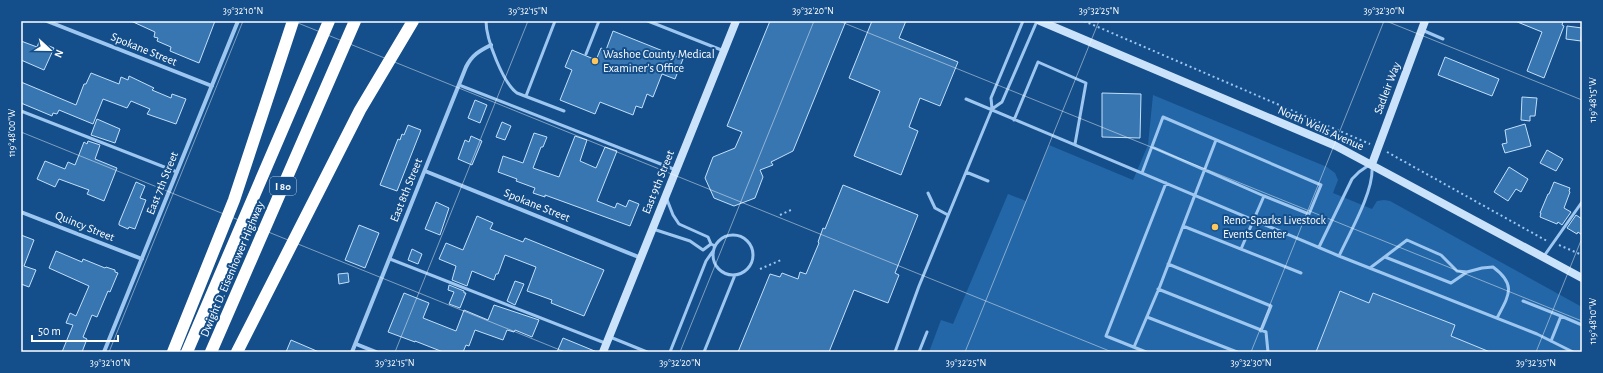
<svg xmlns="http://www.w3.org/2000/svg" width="1603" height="373" viewBox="0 0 1603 373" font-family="'Alegreya Sans',sans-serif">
	<rect width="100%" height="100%" fill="#144f8b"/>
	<!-- green -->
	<path fill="#2367a8" d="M1153 95 1327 167 1335 173 1338 180 1333 193 1372 209 1377 201 1384 200 1390 201 1582 307V352H929L941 320 953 324 1008 194 1026 201 1049 145 1133 180 1148 145Z"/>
	<!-- building -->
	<path fill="#3876b2" stroke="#c3e0fb" d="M131 21H215L199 63 170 51 171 47 157 41 158 38 154 37 155 32Z
		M770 21H846L793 151 771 162 773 165 760 170 763 177 755 198 734 206 714 198 705 178 713 157 735 148 742 132 727 126Z
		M872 21H906L899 38 958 62 940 106 920 98 909 127 918 131 901 175 854 156 880 91 849 78Z
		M1515 21H1563L1562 25 1564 26 1544 78 1527 71 1542 32Z
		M1567 26 1582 28 1581 41 1566 39Z
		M613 31 683 59 675 79 662 74 653 97 647 94 642 108 636 106 633 115 600 102 595 114 560 100 572 70 565 67 572 50 596 60 601 48 606 50Z
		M21 41 37 47 39 42 54 48 44 70 21 60Z
		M1445 57 1499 79 1492 96 1438 75Z
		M91 73 119 84 121 77 128 80 129 76 154 88 152 90 171 98 172 94 186 99 176 124 147 114 150 109 131 101 127 108 103 99 93 124 59 110 57 114 53 113 52 116 21 103V82L76 105 84 84H86Z
		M1102 93 1141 94 1140 138 1102 137Z
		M1522 97 1537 98 1535 116H1530V121L1521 120Z
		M475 100 487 105 480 123 468 118Z
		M97 119 120 129 115 143 91 135Z
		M502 122 511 126 505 140 496 137Z
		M1525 124 1531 146 1505 153 1502 144 1507 143 1505 130Z
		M408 125 421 130 397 191 380 185 398 139 400 140 402 134 404 135Z
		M534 133 547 137 543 147H541L533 168 559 177 575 136 587 140 580 161 596 168 605 147 617 151 597 201 615 208 617 203 626 207 629 200 639 204 630 226 545 195V197L533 193 535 188 516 181 517 179 498 172 503 156 523 163Z
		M471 136 482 141 472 165 458 159 465 140 469 142Z
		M88 141 100 145 95 159 117 168 104 201 87 194 89 190 59 179 55 187 37 179 45 161 65 169 68 162 75 165 84 142 87 144Z
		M1547 150 1563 159 1556 171 1540 163Z
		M1509 167 1528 179 1521 192 1516 189 1508 201 1494 192Z
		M136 182 145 186 140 198 146 200 135 229 129 227 128 229 119 225V223Z
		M1554 182 1570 188 1569 191 1570 192 1564 208 1571 212 1562 225 1558 222 1557 224 1540 217 1541 213H1540L1548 194H1549Z
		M843 185 918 215 895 273 899 275 888 303 854 290 829 352H738L770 274 780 277 782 273 798 279 800 272 806 274 819 243 818 242 823 228 825 229Z
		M436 202 449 208 440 235 425 229Z
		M1576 215 1582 219V235L1578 232 1577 234 1567 228Z
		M477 216 493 223 490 229 523 242 525 238 604 270 584 316 551 303 552 300 527 291 536 267 505 255 498 274H496L494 280 472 271 467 286 452 280 456 266 439 259 446 243 463 250Z
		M359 225 379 233 365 268 345 260Z
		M21 235 34 240 24 266 36 270 29 287 21 284Z
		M412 249 422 254 418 264 408 260Z
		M56 251 82 262 83 259 105 268 106 267 115 270V272L118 273 110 292 108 291 97 317 92 315 83 337 87 339 82 352H62L73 325 66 323 70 313 76 316 89 286 49 268Z
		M348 273 349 282 339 284 338 274Z
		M515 281 524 284 515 305 507 301Z
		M449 285 464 291V293H466L460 308 449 304 454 292 448 290Z
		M1340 291 1369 303 1373 293 1455 325 1451 336 1490 352H1316Z
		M404 293 429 303 423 318 456 331 464 310 488 320 494 305 539 320 532 337 515 330 514 332 507 330 503 340 475 330 469 346 466 345 463 352H443L415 341V342L388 332Z
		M563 338 597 352H557Z
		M291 340 319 352H286Z"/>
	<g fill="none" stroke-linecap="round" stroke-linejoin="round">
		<!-- path -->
		<path stroke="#9dc7f0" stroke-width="2" stroke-dasharray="2 3" stroke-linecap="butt" d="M1084 21 1370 144
			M1387 152 1547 241
			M780 215 793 209
			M1559 245 1582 255
			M760 269 781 260"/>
		<!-- lane -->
		<path stroke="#9dc7f0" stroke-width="3" d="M486 21C486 39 503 83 517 93L564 111
			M648 21 724 51
			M1422 30 1443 39
			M586 54 599 21
			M459 85 676 170
			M526 96 555 21
			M966 99 1339 256 1537 334 1573 352
			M992 109 1002 102 1037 21
			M21 111 177 172
			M1014 120 1038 62 1086 83 1075 144
			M1152 147 1264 196
			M966 172 988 181
			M1142 173 1163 117 1321 185 1309 214 1264 196 1241 249
			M928 193 935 208 948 215
			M666 197 673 215 679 224 708 237 711 244 715 246
			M1183 226 1301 273
			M653 229 690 241 703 250 711 244
			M713 255a20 20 0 1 1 40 0a20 20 0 1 1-40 0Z
			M1319 247 1352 179 1359 172 1369 165
			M1339 256C1350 232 1374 191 1372 167
			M1544 256 1582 202
			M1385 257 1451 283 1467 272
			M390 259 605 343
			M1168 264 1271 306 1261 331
			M1370 268 1407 240 1441 255 1457 271 1467 272 1482 268 1493 267C1517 285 1509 295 1497 318
			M1158 289 1266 332 1268 352
			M1523 301 1561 316
			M1147 317 1237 352
			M610 337 647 352
			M1551 341 1561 316 1582 325
			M1134 347 1160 286 1216 140
			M670 352 706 261 713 251
			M704 352 735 275
			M895 352 919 286 992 109 991 98 1023 21
			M919 352 927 332
			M1146 352 1106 336 1166 183"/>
		<!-- street -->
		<path stroke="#9dc7f0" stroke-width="4" d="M47 21 212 86
			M425 171 641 258
			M21 212 142 259
			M356 344 376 352
			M104 352 238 21
			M352 352 466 67C472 55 479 51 491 45"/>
		<!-- secondary -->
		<path stroke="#cbe2fb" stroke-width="8" d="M1040 21 1336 146 1582 278
			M1372 164 1425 21
			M603 352 736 21"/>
		<!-- highway -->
		<path stroke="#fff" stroke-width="12" d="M173 352 234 200 293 21
			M187 352 329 21
			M211 352 355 21
			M237 352 360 110 413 21"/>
	</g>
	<!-- ticks -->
	<path fill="none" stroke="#fff" stroke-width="1" stroke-opacity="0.45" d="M293 21 1112 352M839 21 1582 321M1386 21 1582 100M21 132 565 352M109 352 243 21M395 352 528 21M680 352 814 21M965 352 1099 21M1251 352 1384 21M1536 352 1582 238"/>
	<!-- markers -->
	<g fill="#ffc65b" stroke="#144f8b" stroke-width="1.5">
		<circle cx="595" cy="61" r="4"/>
		<circle cx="1215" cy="227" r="4"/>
	</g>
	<g text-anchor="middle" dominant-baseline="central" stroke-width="4" stroke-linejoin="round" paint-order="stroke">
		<!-- shield labels -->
		<rect fill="#144f8b" stroke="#b8cadc" stroke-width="1" x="270" y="177" width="26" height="18" rx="3"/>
		<g font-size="11" font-weight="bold" fill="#fff">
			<text x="283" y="186">I 80</text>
		</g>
		<!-- street labels -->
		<g font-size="12" fill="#fff" stroke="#144f8b">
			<text transform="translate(144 49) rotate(22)">Spokane Street</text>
			<text transform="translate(1387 88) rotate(-69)">Sadleir Way</text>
			<text transform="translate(1321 128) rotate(24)">North Wells Avenue</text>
			<text transform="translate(658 182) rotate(-68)">East 9th Street</text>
			<text transform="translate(162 183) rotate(-68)">East 7th Street</text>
			<text transform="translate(406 190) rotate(-68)">East 8th Street</text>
			<text transform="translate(537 205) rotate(22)">Spokane Street</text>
			<text transform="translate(85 226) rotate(22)">Quincy Street</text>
			<text transform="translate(232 269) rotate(-67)">Dwight D. Eisenhower Highway</text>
		</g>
		<!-- poi labels -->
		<g font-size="12" fill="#fff" stroke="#144f8b" text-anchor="start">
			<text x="603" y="54">Washoe County Medical<tspan x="603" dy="14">Examiner’s Office</tspan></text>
			<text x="1223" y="220">Reno-Sparks Livestock<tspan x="1223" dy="14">Events Center</tspan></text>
		</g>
	</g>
	<!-- border -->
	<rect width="1603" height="373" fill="none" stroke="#144f8b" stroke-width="44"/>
	<!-- north arrow -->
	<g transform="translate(50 50) rotate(112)" stroke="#144f8b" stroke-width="3" paint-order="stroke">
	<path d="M0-3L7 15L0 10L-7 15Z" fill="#ffffff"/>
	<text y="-6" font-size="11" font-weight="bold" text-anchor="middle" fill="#ffffff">N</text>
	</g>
	<!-- scale -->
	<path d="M32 335v6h86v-6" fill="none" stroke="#ffffff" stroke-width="2"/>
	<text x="38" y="335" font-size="12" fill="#ffffff" stroke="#144f8b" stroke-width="3" paint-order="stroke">50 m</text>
	<rect x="22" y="22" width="1559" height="329" fill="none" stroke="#fff" stroke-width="1.5"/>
	<g font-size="10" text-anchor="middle" fill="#fff">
		<text x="243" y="14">39°32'10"N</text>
		<text x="528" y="14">39°32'15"N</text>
		<text x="813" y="14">39°32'20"N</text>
		<text x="1099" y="14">39°32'25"N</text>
		<text x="1384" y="14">39°32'30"N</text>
		<text transform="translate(1592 100) rotate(-90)" y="4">119°48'15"W</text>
		<text transform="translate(11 133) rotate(-90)" y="4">119°48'00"W</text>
		<text transform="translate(1592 321) rotate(-90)" y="4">119°48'10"W</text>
		<text x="110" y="366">39°32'10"N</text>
		<text x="395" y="366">39°32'15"N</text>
		<text x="680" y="366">39°32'20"N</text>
		<text x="966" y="366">39°32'25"N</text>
		<text x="1251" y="366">39°32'30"N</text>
		<text x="1536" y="366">39°32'35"N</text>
	</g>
</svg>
